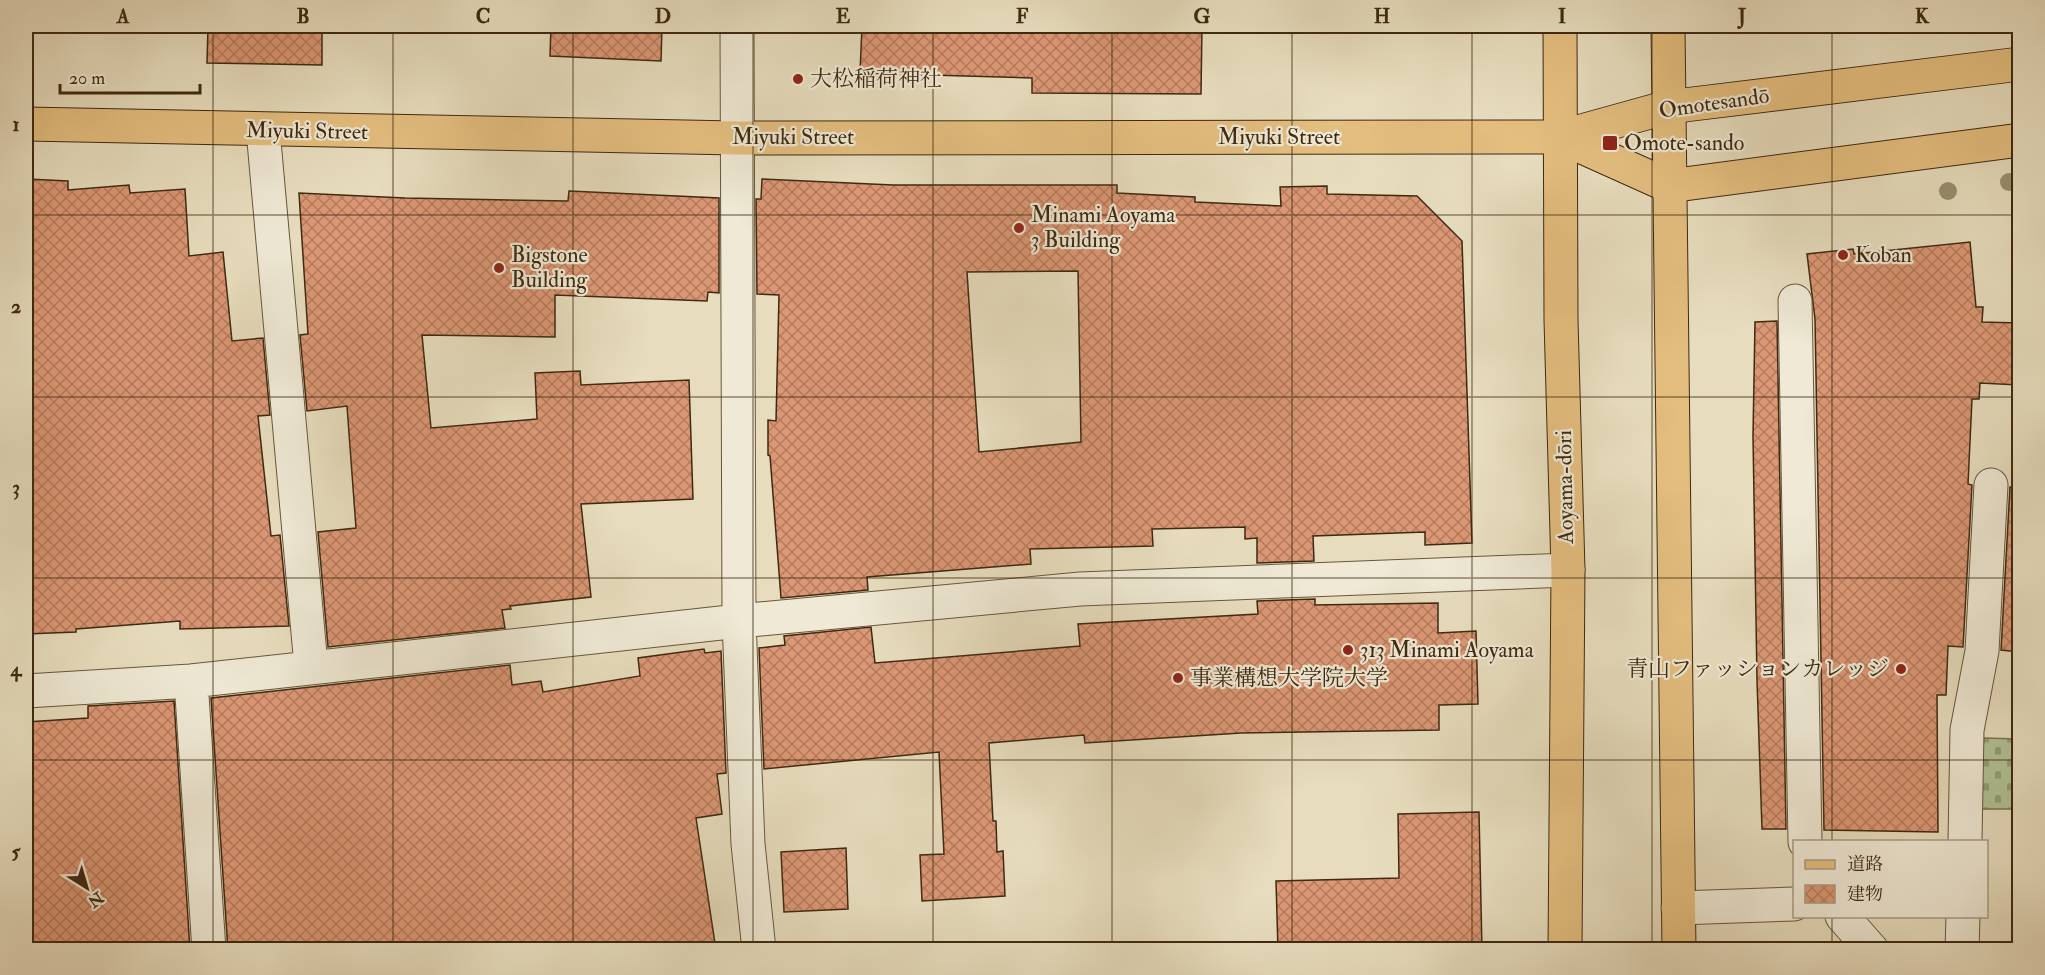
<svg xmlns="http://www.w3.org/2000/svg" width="2045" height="975" viewBox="0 0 2045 975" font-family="'IM FELL Double Pica','Noto Serif JP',serif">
	<defs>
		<pattern id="cemetery-stones" width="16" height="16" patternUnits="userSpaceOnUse" patternTransform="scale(1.5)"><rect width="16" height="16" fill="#b1c295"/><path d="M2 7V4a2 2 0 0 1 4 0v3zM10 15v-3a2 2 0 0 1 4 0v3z" fill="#919e78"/></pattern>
		<pattern id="building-cross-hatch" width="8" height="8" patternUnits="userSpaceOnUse" patternTransform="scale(1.5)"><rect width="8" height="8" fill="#dc9774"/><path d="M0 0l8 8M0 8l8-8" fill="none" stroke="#b47b5e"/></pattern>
	</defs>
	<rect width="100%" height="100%" fill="#e7ddbe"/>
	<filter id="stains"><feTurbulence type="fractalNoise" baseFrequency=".00333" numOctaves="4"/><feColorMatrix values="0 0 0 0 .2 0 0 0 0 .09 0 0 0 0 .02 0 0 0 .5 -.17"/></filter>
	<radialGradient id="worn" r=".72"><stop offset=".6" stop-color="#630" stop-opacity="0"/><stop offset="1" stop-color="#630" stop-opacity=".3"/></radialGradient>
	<!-- cemetery -->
	<path fill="url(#cemetery-stones)" stroke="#787653" stroke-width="1.5" d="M1984 738 2019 739V809H1977Z"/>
	<!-- building -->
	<path fill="url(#building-cross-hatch)" stroke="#3e2911" stroke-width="1.5" fill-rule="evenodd" d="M208 26H322V65L207 63Z
		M551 26H662L661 61 550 56Z
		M862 26H1202L1201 94 1032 93V78L860 73Z
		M26 179 68 181V190L129 185 130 193 185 189 189 256 223 252 232 341 263 338 270 415 258 416 271 536 280 535 289 626 180 629V621L76 629V632L26 634Z
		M762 179 893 185H1117V193L1195 197V202L1281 206 1280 187 1327 186V194L1417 196 1462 241 1472 543 1425 545V532L1313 536 1314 561 1257 563V538L1245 539V527L1152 529 1153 546 1030 549 1031 564 867 577 868 590 781 598 770 456 768 455V420L776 421 779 295 757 294 756 199H761ZM1078 271 1081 442 979 452 967 272Z
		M569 191 719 198V293L708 292 707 301 555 295V337L422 335 431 428 537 419 535 373 580 371 581 385 689 380 693 499 581 504 591 597 510 606 511 609 502 610 505 628 328 647 318 532 356 528 347 406 307 411 300 335 308 334 299 193 405 198 568 201Z
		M1970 242 1976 307H1983L1982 322 2019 323V385L1980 383 1979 399H1972L1968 484 1972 485 1963 647 1948 646 1946 695H1937L1938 832 1824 830 1815 319 1807 254 1853 249 1854 254Z
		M1777 321 1786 829H1762L1757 680 1753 436 1755 322Z
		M2010 487 2019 488V652L2001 650Z
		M1315 599V605L1438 603V633L1476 631 1478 704 1439 705V730L1241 733 1085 743 1084 735 989 743 993 821H996L997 852 1003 851 1005 896 922 901 920 855 944 854 939 752 764 769 759 648 785 645 784 636 871 627 875 663 1080 646 1078 624 1258 614 1257 601Z
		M704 649 705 653 721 651 726 773 717 774 722 814 696 818 716 950H228L211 698 510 665 512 685 541 681 543 692 640 676 638 658Z
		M174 701 190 950H26V722L88 718V706Z
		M1479 812 1482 950H1278L1276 881 1399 878 1398 814Z
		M846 848 848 909 784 912 781 852Z"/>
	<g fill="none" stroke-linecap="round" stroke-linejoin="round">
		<defs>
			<path id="minor" d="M737 26 739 621 748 844 759 950
				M263 130 311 666
				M1795 301 1805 842
				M191 681 209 950
				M26 691 191 681 739 621 1080 589 1568 570
				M1965 842 1967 730 1982 651 1991 485
				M1678 908 1794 904
				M1842 916 1872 950
				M1962 950 1963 916"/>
			<path id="major" d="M26 124 736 138 1560 137 1668 107 2020 64
				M1560 137 1669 186 2020 140"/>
			<path id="highway" d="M1560 26 1561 320 1568 570 1565 950
				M1668 26 1679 950"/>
		</defs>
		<!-- minor casing -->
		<use href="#minor" stroke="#68563c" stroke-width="35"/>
		<!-- major casing -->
		<use href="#major" stroke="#3e2911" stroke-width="35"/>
		<!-- highway casing -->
		<use href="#highway" stroke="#3e2911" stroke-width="35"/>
		<!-- minor -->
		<use href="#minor" stroke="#efe9d5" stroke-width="33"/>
		<!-- major -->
		<use href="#major" stroke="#e4be7f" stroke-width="33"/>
		<!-- highway -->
		<use href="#highway" stroke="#e4be7f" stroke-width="33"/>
	</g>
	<!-- trees -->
	<g fill="#9a8f71">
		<circle cx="2009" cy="182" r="9"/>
		<circle cx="1948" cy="191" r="9"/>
	</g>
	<!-- grid -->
	<path fill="none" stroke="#3e2911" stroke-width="1.5" stroke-opacity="0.55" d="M213 26V950M393 26V950M573 26V950M753 26V950M933 26V950M1112 26V950M1292 26V950M1472 26V950M1652 26V950M1832 26V842M26 215H2020M26 397H2020M26 578H2020M26 760H2020M1832 916V950"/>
	<!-- markers -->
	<g fill="#8f2418" stroke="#efe9d5" stroke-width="2">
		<circle cx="798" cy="79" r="6"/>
		<rect x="1602" y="135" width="16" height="16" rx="3"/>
		<circle cx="1019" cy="228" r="6"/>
		<circle cx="1843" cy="255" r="6"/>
		<circle cx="499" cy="268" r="6"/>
		<circle cx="1348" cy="650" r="6"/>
		<circle cx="1901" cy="669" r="6"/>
		<circle cx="1178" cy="678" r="6"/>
	</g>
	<g text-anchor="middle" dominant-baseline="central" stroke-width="4.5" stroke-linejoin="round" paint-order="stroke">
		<!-- poi labels -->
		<g font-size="22" fill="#3e2911" stroke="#efe9d5" text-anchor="start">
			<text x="810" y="79">大松稲荷神社</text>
			<text x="1624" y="143">Omote-sando</text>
			<text x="1031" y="215">Minami Aoyama<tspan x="1031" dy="25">3 Building</tspan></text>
			<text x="511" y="255">Bigstone<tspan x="511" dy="25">Building</tspan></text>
			<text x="1855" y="255">Koban</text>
			<text x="1360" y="650">313 Minami Aoyama</text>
			<text x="1889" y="669" text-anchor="end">青山ファッションカレッジ</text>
			<text x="1190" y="678">事業構想大学院大学</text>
		</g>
		<!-- street labels -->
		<g font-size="22" fill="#3e2911" stroke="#efe9d5">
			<text transform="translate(1714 103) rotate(-8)">Omotesandō</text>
			<text transform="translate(307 131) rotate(1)">Miyuki Street</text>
			<text x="793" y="137">Miyuki Street</text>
			<text x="1279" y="137">Miyuki Street</text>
			<text transform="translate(1565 487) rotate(-91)">Aoyama-dōri</text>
		</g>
	</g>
	<!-- margin -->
	<rect width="2045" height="975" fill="none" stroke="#e7ddbe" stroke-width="66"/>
	<!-- legend -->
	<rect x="1793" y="840" width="195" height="78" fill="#efe9d5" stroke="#a89c87" stroke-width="1.5"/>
	<rect x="1805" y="860" width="30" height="9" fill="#e4be7f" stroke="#a89c87" stroke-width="1.5"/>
	<text x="1847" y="870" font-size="18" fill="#3e2911">道路</text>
	<rect x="1805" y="885" width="30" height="18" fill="url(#building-cross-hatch)" stroke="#a89c87" stroke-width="1.5"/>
	<text x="1847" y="900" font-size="18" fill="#3e2911">建物</text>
	<!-- north arrow -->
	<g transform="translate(87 888) rotate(143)" stroke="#efe9d5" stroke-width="4.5" paint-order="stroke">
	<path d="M0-4.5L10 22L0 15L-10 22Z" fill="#3e2911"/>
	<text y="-9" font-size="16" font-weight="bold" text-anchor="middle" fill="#3e2911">N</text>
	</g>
	<!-- scale -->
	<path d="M60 84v9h140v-9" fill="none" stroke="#3e2911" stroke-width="3"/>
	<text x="69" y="84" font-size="18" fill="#3e2911" stroke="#efe9d5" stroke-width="4.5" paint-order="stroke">20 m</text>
	<rect x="33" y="33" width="1979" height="909" fill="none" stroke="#3e2911" stroke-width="2"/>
	<g font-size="20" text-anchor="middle" font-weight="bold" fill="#3e2911">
		<text x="123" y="23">A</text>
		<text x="303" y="23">B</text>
		<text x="483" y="23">C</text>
		<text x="663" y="23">D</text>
		<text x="843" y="23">E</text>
		<text x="1022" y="23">F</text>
		<text x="1202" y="23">G</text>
		<text x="1382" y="23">H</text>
		<text x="1562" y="23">I</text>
		<text x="1742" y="23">J</text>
		<text x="1922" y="23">K</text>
		<text x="16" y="131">1</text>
		<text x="16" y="313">2</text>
		<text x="16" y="494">3</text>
		<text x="16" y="676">4</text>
		<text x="16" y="858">5</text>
	</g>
	<rect width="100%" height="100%" filter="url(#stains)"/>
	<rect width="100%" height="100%" fill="url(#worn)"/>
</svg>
